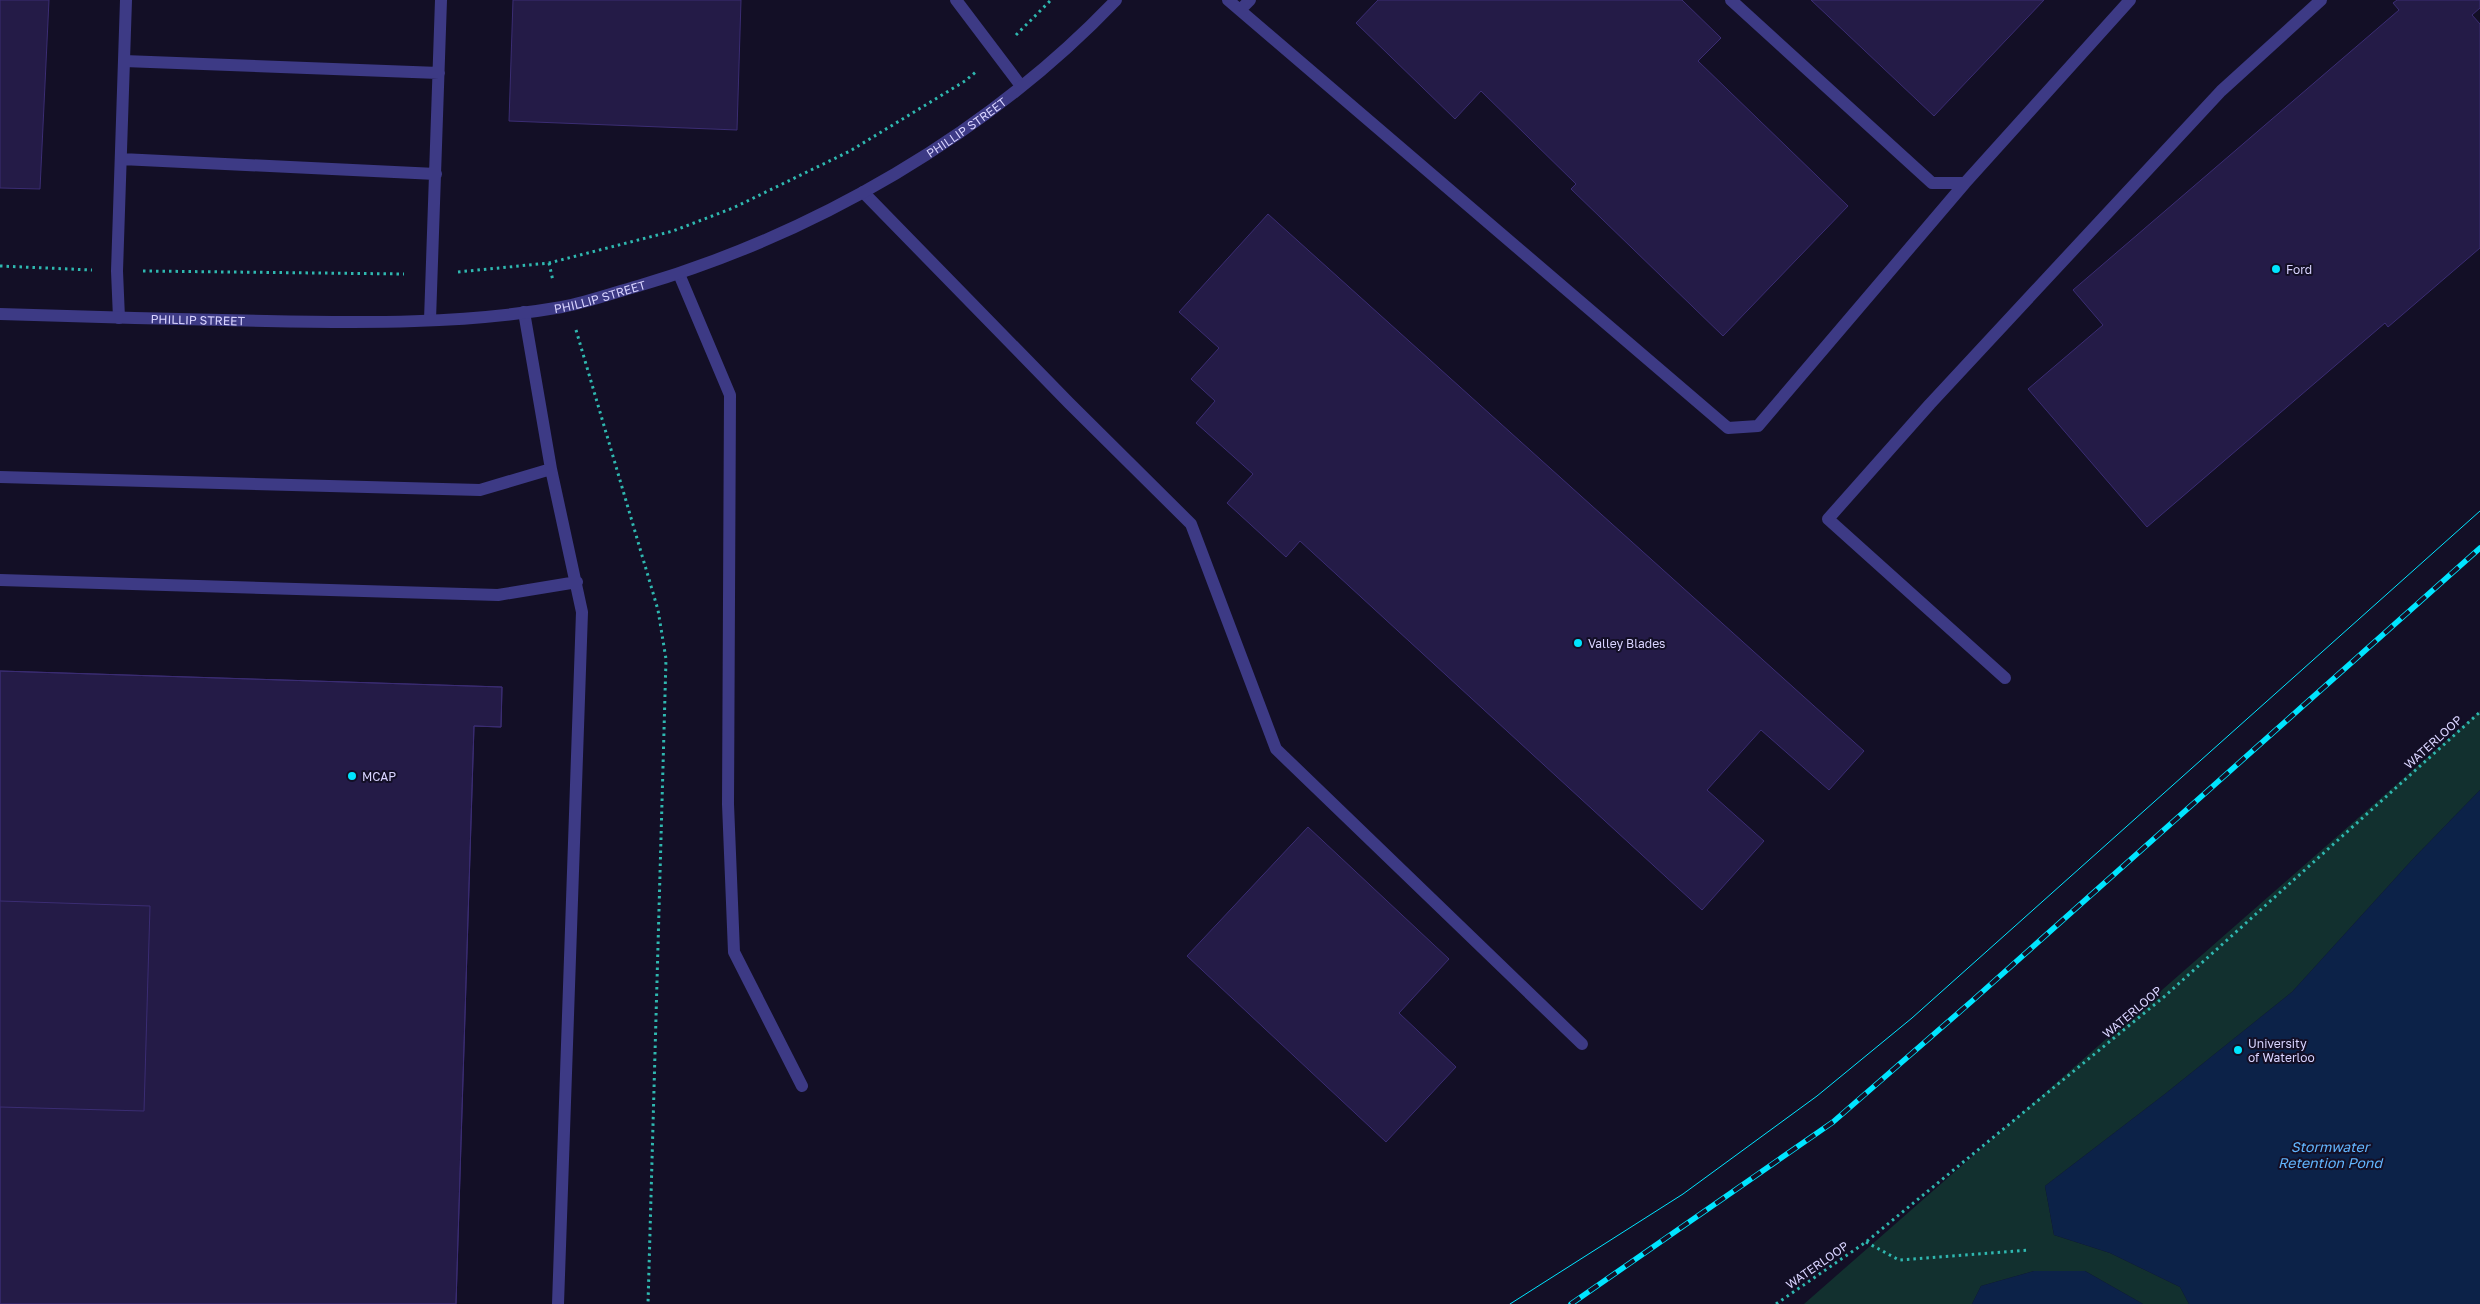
<svg xmlns="http://www.w3.org/2000/svg" width="2480" height="1304" viewBox="0 0 2480 1304" font-family="'Golos Text',sans-serif">
	<rect width="100%" height="100%" fill="#130f26"/>
	<!-- green -->
	<path fill="#12302f" d="M2480 711V790L2412 860 2292 992 2165 1094 2045 1186 2054 1235 2110 1253 2180 1287 2189 1304H2143L2085 1271H2034L1981 1286 1972 1304H1804Z"/>
	<!-- water -->
	<path fill="#0c2248" d="M2480 790V1304H2189L2180 1287 2110 1253 2054 1235 2045 1186 2165 1094 2292 992 2412 860Z
		M2034 1271H2085L2143 1304H1972L1981 1286Z"/>
	<!-- building -->
	<path fill="#241b47" stroke="#3b2d73" d="M0 0H49L40 189 0 188Z
		M513 0H741L737 130 509 121Z
		M1378 0H1682L1721 38 1698 61 1848 206 1723 336 1571 189 1576 184 1481 91 1455 119 1356 23Z
		M1811 0H2044L1934 116Z
		M2397 0H2480V8L2472 15 2480 24V248L2388 327 2385 323 2147 527 2028 389 2103 325 2073 290 2399 10 2393 3Z
		M1268 214 1864 751 1829 790 1761 730 1707 790 1764 841 1702 910 1300 541 1286 557 1227 503 1253 474 1196 423 1215 401 1191 379 1219 348 1179 312Z
		M0 671 502 687 501 727 474 726 456 1304H0V1107L144 1111 150 906 0 901Z
		M0 671 502 687 501 727 474 726 456 1304H0Z
		M1308 827 1449 959 1399 1013 1456 1067 1386 1142 1187 956Z"/>
	<g fill="none" stroke-linecap="round" stroke-linejoin="round">
		<!-- path -->
		<path stroke="#2fb8b0" stroke-width="3" stroke-dasharray="2.5 4" stroke-linecap="butt" d="M1016 35 1051 0
			M549 263 553 281
			M0 266 92 270
			M143 271 404 274
			M458 272 549 263 673 231 733 208 850 151 965 81 977 71
			M576 330 658 610 666 659 648 1304
			M1866 1242 1899 1260 2029 1250
			M1776 1304 1866 1242 2165 996 2480 712"/>
		<!-- service -->
		<path stroke="#3d3a85" stroke-width="12" d="M956 0 1021 86
			M1228 0 1728 428 1758 426 1965 183
			M1731 0 1932 183H1965L2130 0
			M1240 10 1250 0
			M124 61 439 73
			M121 159 436 174
			M863 192 1069 403 1191 524 1276 749 1582 1044
			M679 274 730 395 728 804 734 952 802 1086
			M524 312 551 469 582 612 558 1304
			M119 318 117 271 126 0
			M430 320 441 0
			M0 477 480 490 551 469
			M0 580 498 595 577 582
			M2005 678 1828 519 1930 404 2221 91 2321 0"/>
		<!-- tertiary -->
		<path stroke="#3d3a85" stroke-width="12" id="s1" d="M0 314C89 317 177 319 266 321 364 323 465 324 562 307 588 302 613 293 638 286 815 234 988 134 1116 0"/>
		<!-- tram -->
		<path stroke="#00e5ff" stroke-width="1" d="M1510 1304 1683 1194 1817 1096 1912 1018 2480 511"/>
		<defs>
			<path id="rail" d="M1571 1304 1833 1122 1972 1001 2480 548"/>
		</defs>
		<!-- rail casing -->
		<use href="#rail" stroke="#00e5ff" stroke-width="5.5"/>
		<!-- rail -->
		<use href="#rail" stroke="#130f26" stroke-width="4" stroke-dasharray="11" stroke-linecap="butt"/>
	</g>
	<!-- markers -->
	<g fill="#00e5ff" stroke="#130f26" stroke-width="2">
		<circle cx="2276" cy="269" r="5"/>
		<circle cx="1578" cy="643" r="5"/>
		<circle cx="352" cy="776" r="5"/>
		<circle cx="2238" cy="1050" r="5"/>
	</g>
	<g text-anchor="middle" dominant-baseline="central" stroke-width="4" stroke-linejoin="round" paint-order="stroke">
		<!-- street labels -->
		<g font-size="12" fill="#d9d4ff" stroke="#130f26">
			<text stroke="none"><textPath href="#s1" startOffset="1008">PHILLIP STREET</textPath></text>
			<text stroke="none"><textPath href="#s1" startOffset="602">PHILLIP STREET</textPath></text>
			<text stroke="none"><textPath href="#s1" startOffset="198">PHILLIP STREET</textPath></text>
			<text transform="translate(2433 742) rotate(-42)">WATERLOOP</text>
			<text transform="translate(2132 1012) rotate(-40)">WATERLOOP</text>
			<text transform="translate(1817 1265) rotate(-35)">WATERLOOP</text>
		</g>
		<!-- poi labels -->
		<g font-size="12" fill="#d9d4ff" stroke="#130f26" text-anchor="start">
			<text x="2286" y="269">Ford</text>
			<text x="1588" y="643">Valley Blades</text>
			<text x="362" y="776">MCAP</text>
			<text x="2248" y="1043">University<tspan x="2248" dy="14">of Waterloo</tspan></text>
		</g>
		<!-- water labels -->
		<g font-size="14" font-style="italic" fill="#62b6ff" stroke="#130f26">
			<text x="2330" y="1146">Stormwater<tspan x="2330" dy="16">Retention Pond</tspan></text>
		</g>
	</g>
</svg>
